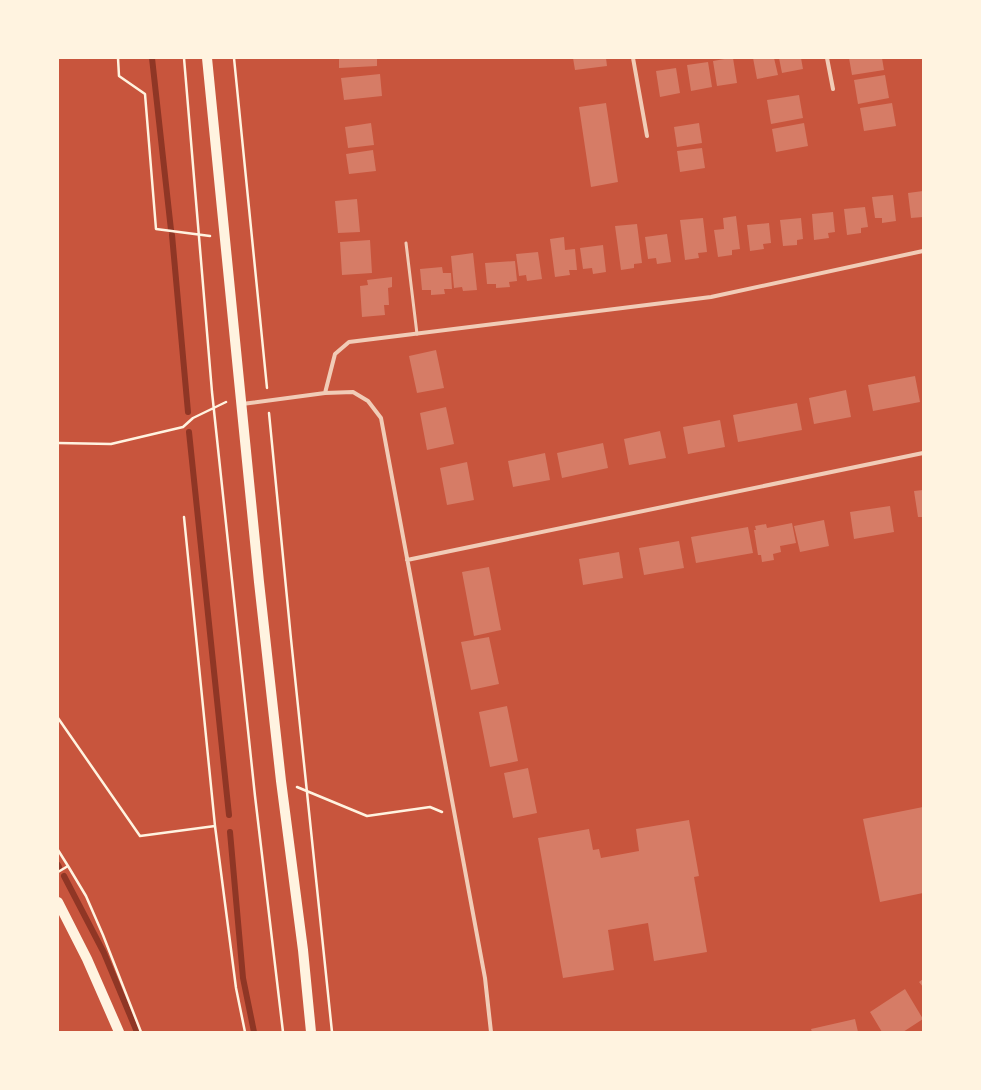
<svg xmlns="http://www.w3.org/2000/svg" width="981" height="1090" viewBox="0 0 981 1090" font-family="Jost,sans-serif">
	<rect width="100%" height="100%" fill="#c8553d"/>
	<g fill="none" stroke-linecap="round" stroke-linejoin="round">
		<!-- stream -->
		<path stroke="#8f3625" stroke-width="6" d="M152 58 171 230
			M172 235 188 412
			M189 432 229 815
			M230 832 243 978 254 1032
			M58 865 59 867
			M64 876 104 953 137 1032"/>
	</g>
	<!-- building -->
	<path fill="#d67c66" d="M339 58H377V66L339 68Z
		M573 58H606L607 66 575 70Z
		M730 58H733L737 83 717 86 713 61Z
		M753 58H774L778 75 757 79Z
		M779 58H801L803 69 782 73Z
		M849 58H882L884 70 852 75Z
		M708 62 712 87 691 91 687 65Z
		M676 68 680 93 660 97 656 71Z
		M380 74 382 96 344 100 341 78Z
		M885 75 889 98 858 104 854 80Z
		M799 95 803 118 771 124 767 100Z
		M606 103 618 182 591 187 579 107Z
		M892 103 896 126 864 131 860 108Z
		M371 123 374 145 348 148 345 127Z
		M699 123 702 143 677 147 674 127Z
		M804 123 808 146 776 152 772 129Z
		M702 148 705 168 680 172 677 151Z
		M373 150 376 171 349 174 346 154Z
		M923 191V217L911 218 908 193Z
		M893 195 896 221 882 223V218H875L872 197Z
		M357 199 360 232 338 233 335 201Z
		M865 207 868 227 861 228V233L847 235 844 209Z
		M833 212 835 232 828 233 829 238 814 240 812 214Z
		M736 216 740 249 732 250V255L718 257 714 230 724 229 723 218Z
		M703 218 707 252 698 253 699 258 685 260 680 220Z
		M801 218 803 239 797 240V245L783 246 780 220Z
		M769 223 771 243 763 244 764 249 750 251 747 225Z
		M637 224 642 263 634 264V268L621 270 615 226Z
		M667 234 671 262 657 264 656 258 648 259 645 237Z
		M564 237 565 250 575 249 577 270H569L570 275 555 277 550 239Z
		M370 240 372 273 342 275 340 242Z
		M603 245 606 272 593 274 592 268 583 269 580 248Z
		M538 252 542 279 527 281 526 275 519 276 516 254Z
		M473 253 477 290 463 291 462 287 454 288 451 256Z
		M515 261 517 281 509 282 510 287 496 288V284H487L485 263Z
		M442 267 443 273H451L452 289H444L445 294 431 295V290H422L420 269Z
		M392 277V287L388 288 389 305H384L385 315 362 317 360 286 368 285 367 280Z
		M436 350 444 388 417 393 409 356Z
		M915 376 920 402 873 411 868 385Z
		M846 390 851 417 814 424 809 398Z
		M797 403 802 430 738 442 733 415Z
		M446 407 454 444 427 450 420 413Z
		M720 420 725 447 688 454 683 427Z
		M660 431 666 458 629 465 624 439Z
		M603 443 608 468 562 478 557 453Z
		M545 453 550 480 513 487 508 461Z
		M467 462 474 500 447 505 440 468Z
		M923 490V517H918L914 491Z
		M890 506 894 532 854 539 850 512Z
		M824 520 829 546 800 552 794 526Z
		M792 523 796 543 780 546 781 552 773 554 774 560 762 562 761 555H758L754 530H756L755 526 766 524 767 528Z
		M748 527 753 553 696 563 691 537Z
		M679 541 684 568 644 575 639 548Z
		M619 552 623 578 583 585 579 559Z
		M489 567 501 630 474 636 462 572Z
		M489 637 499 684 471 690 461 642Z
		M507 706 518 761 490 767 479 712Z
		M528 768 537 813 513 818 504 773Z
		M923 807V893L880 902 863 819Z
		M689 820 699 876 694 877 707 952 654 961 648 923 608 930 614 970 563 978 538 838 589 829 593 850 599 849 601 858 639 851 636 829Z
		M923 979V987L919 982Z
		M905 989 923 1019 903 1032H882L870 1012Z
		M855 1019 858 1032H812L811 1029Z"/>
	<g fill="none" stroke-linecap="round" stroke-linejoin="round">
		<!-- path -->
		<path stroke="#fff3e0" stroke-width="2.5" d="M118 58 119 76 145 94 156 229 210 236
			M184 58 212 392 255 796 283 1032
			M234 58 267 388
			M269 413 291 639 332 1032
			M58 443 111 444 183 427 193 418 226 402
			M184 517 215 826 236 988 245 1032
			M58 718 140 836 215 826
			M297 787 367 816 430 807 442 812
			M58 850 68 866
			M58 872 68 866 86 896 103 935 141 1032"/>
		<!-- service -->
		<path stroke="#f1ccb7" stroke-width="3" d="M406 243 417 334"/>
		<!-- minor -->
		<path stroke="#f1ccb7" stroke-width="4" d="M633 58 647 136
			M827 58 833 89
			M325 393 335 354 349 342 711 297 923 251
			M242 404 325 393 353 392 368 401 381 418 485 978 491 1032
			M407 560 923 453"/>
		<!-- primary -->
		<path stroke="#fff3e0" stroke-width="10" d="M207 58 259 582 281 781 303 950 311 1032
			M58 902 87 959 119 1032"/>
	</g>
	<!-- border -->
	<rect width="981" height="1090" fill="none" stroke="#fff3e0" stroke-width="118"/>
</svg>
